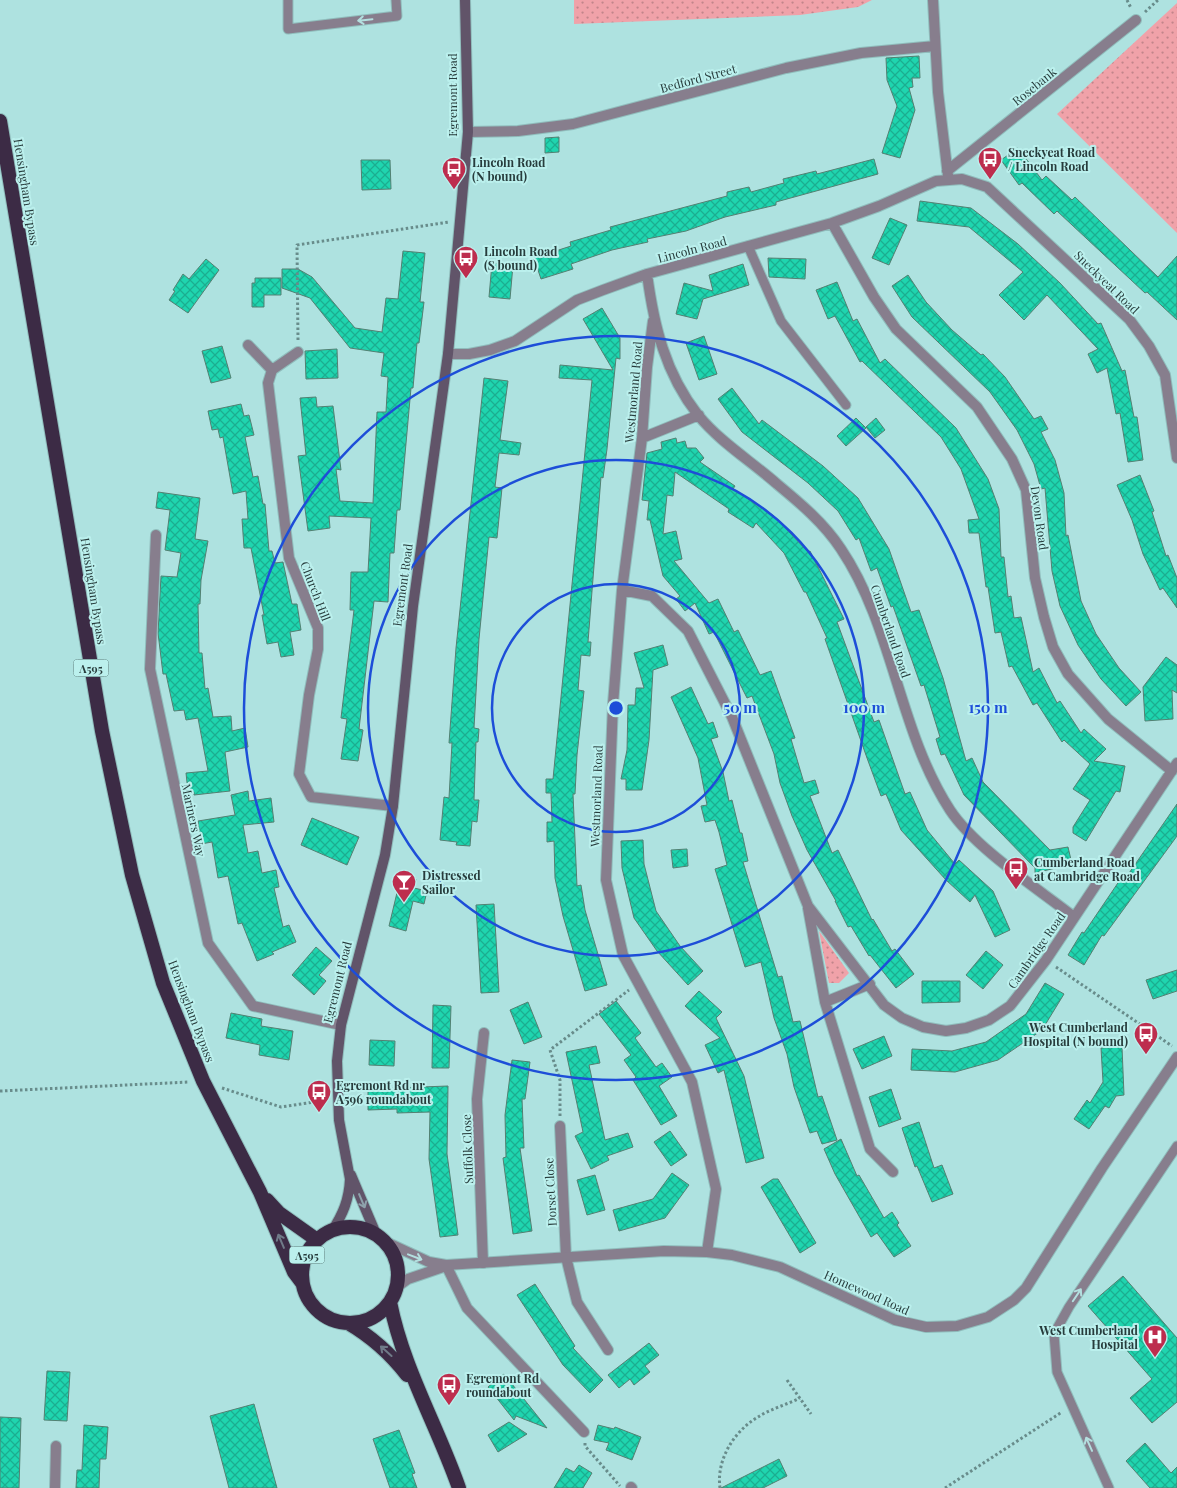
<svg xmlns="http://www.w3.org/2000/svg" width="1177" height="1488" viewBox="0 0 1177 1488" font-family="'Playfair Display',serif">
	<defs>
		<pattern id="grass-dots" width="8" height="8" patternUnits="userSpaceOnUse" patternTransform="scale(1.25)"><rect width="8" height="8" fill="#f0a2a9"/><path d="M2 2h.1M6 6h.1" fill="none" stroke="#c2858b" stroke-width="1.8" stroke-linecap="round"/></pattern>
		<pattern id="building-cross-hatch" width="8" height="8" patternUnits="userSpaceOnUse" patternTransform="scale(1.25)"><rect width="8" height="8" fill="#1fd5af"/><path d="M0 0l8 8M0 8l8-8" fill="none" stroke="#1bae90"/></pattern>
	</defs>
	<rect width="100%" height="100%" fill="#aee2e0"/>
	<!-- grass -->
	<path fill="url(#grass-dots)" d="M574 0H872L858 7 800 15 574 24Z
		M1177 3V233L1057 114Z
		M819 931 849 973 839 983H829Z"/>
	<!-- building -->
	<path fill="url(#building-cross-hatch)" stroke="#538072" d="M919 56 920 78H912L913 87 909 88 915 110 900 158 882 153 897 106 887 80 886 58Z
		M559 137V152L545 153V138Z
		M1018 148 1042 180 1046 176 1072 200 1075 197 1158 277 1177 256V320L1147 292 1145 293 1057 211 1054 214 1022 183 1019 185 1001 160Z
		M874 159 878 174 776 202V205L725 217 686 231 647 239 648 242 612 250 571 264 573 269 541 279 534 258 571 246 570 242 611 230 610 227 727 196V192L749 187 751 192 784 183 783 179 816 171 817 174Z
		M361 160H390L391 189 362 190Z
		M920 201 971 208 1018 244 1060 283 1098 324 1101 323 1122 371 1125 370 1134 417H1137L1143 460 1128 462 1120 413 1116 414 1107 368 1097 373 1088 354 1098 349 1047 295 1024 320 999 295 1023 272 969 227 917 221Z
		M890 218 907 225 889 265 872 258Z
		M403 251 425 253 420 302H424L419 343H417L413 388H411L400 510H397L394 553H390L388 602 374 601 359 729 363 730 358 761 341 759 347 719 341 718 354 610H350L351 572H368L371 518 329 516 330 528 308 531 298 456 306 455 300 398 316 397 317 407 333 406 341 470 336 469 340 501 373 503 377 412H386L388 377 381 376 384 353 350 348 310 298 282 288V269H298L312 277 355 328 382 332 386 298 398 299Z
		M768 258 806 259 805 279 769 277Z
		M206 259 219 270 188 313 169 300 175 291 173 290 183 274 189 279Z
		M492 263 513 265 510 299 489 297Z
		M743 264 749 285 703 299 697 319 676 314 684 283 713 291 709 275Z
		M908 275 926 302 952 330 981 355 983 354 1005 377 1034 419 1041 416 1048 429 1041 432 1055 460 1064 493 1066 536 1068 535 1081 601 1096 634 1119 668 1141 692 1126 706 1101 679 1078 645 1060 606 1052 571 1045 488 1041 489 1034 464 1017 430 990 392 912 317 892 286Z
		M255 278H281V295H264V307H252V283H255Z
		M837 282 853 321 857 319 880 363 885 359 956 428 988 479 999 509 1001 557H1004L1008 597 1011 596 1014 618 1021 617 1033 672 1039 668 1057 703 1060 701 1081 733 1084 729 1106 749 1094 761 1125 766 1120 792 1116 791 1086 841 1073 833V827L1090 800 1073 789 1090 764 1064 740 1062 742 1037 703 1033 705 1012 666 1009 667 1001 632 995 633 988 587H986L979 533H969L968 520 979 519 961 469 941 437 862 361 860 362 835 316 828 319 816 290Z
		M602 308 620 338V359L616 358 607 449 603 478 601 477 588 642H591L590 656 581 655 578 690 584 691 577 755 575 794H573L577 886 581 885 585 910 607 985 585 991 563 916 555 878 554 841 547 842V822H552L551 793H546V779H553L592 380 559 378 560 365 613 370 583 319Z
		M704 336 717 374 699 380 686 343Z
		M222 346 231 378 211 383 202 351Z
		M337 349 338 378 306 379 305 351Z
		M484 378 508 381 500 440 521 443 519 455 499 453 495 487 502 488 497 538 489 537 479 639 474 728 479 729 478 742H476L474 800H479L477 822 472 821 470 846 456 845 457 842 440 840 444 797 449 798 452 743H449L456 648Z
		M732 388 759 424 762 420 823 466 858 498 889 549 911 612 919 610 943 678 966 761 972 758 983 782 1050 850 1068 847 1072 864 1035 873V868L964 795 945 754 941 755 936 739 940 737 924 685 921 686 893 606 891 607 877 568 871 571 859 538 856 540 838 511 808 483 742 432 718 399Z
		M241 404 244 416 249 415 254 435 245 437 253 477 258 476 263 504H265L269 551H272L275 563 283 562 292 604H297L301 630 290 632 294 655 281 657 278 642 267 644 262 615H264L251 548H244L242 519H248L246 491 233 494 223 437 220 438 218 429 212 430 208 411Z
		M856 418 866 428 846 446 837 436Z
		M876 418 885 430 875 438 866 427Z
		M676 438 677 443 685 441 687 448H696L704 458 700 462 735 486 733 489 774 516 808 552 810 551 844 619 837 622 874 722 879 720 905 794 910 792 927 830 955 864 959 860 993 891 1010 930 995 937 975 895 970 902 946 880 901 830 886 794 881 796 867 758 825 639 827 638 806 592H804L784 553 756 523 753 528 728 512 729 509 675 472 673 496 667 495 663 534 676 531 682 559 674 561 709 603 718 599 734 632 738 630 760 675 771 671 795 738 791 739 804 783 815 780 819 793 810 796 832 853 838 850 872 920 873 919 892 951 895 949 914 974 896 988 870 955 869 956 851 926 848 927 835 901H836L807 850 792 816 780 783 774 754 752 696 747 698 714 632 709 634 695 603 685 611 676 599 680 596 663 576 650 520H647L649 501 642 500 647 453 662 449 661 442Z
		M1140 475 1154 511 1152 512 1166 556 1168 555 1177 578V608L1163 588 1160 590 1143 554 1132 520 1117 485Z
		M158 492 200 498 195 539 208 541 201 580 200 604H198L199 653H202L205 689 208 688 213 717 231 716 232 731 245 728 248 747 225 752 230 791 194 795V792H188L186 773 208 771 198 718 186 720 184 710 174 711 166 674H163L158 633 161 576 177 577 181 553 165 550 170 510 156 508Z
		M663 645 668 665 653 670 649 740 642 790H626V779H621L627 750 628 705H635L636 688H644L634 653Z
		M1166 657 1177 665V693L1172 690 1173 719 1145 721 1143 687Z
		M691 687 708 724 713 722 718 737 711 739 723 772 729 801 732 800 740 833H742L748 861 743 862 778 977 782 976 793 1022 800 1021 818 1097 822 1096 837 1140 822 1144 817 1131 810 1133 794 1087 787 1054 774 1018 761 962 745 967 715 869 727 865 719 832 715 820 705 822 701 806 707 805 698 758 671 697Z
		M248 791 249 801 271 798 274 822 243 825 248 853 258 851 262 873 276 870 279 887 274 888 283 927 289 925 296 942 272 952 274 954 257 961 242 923 238 924 228 876 218 878 212 842 201 844 198 821 235 815 231 795Z
		M1177 804V836L1104 936 1102 935 1084 965 1068 955 1082 932 1084 933 1124 874 1127 876Z
		M312 818 359 837 347 865 301 845Z
		M643 840 644 864 656 911 680 946 703 971 688 985 657 951 634 918 622 868 621 841Z
		M687 849 688 866 673 868 671 850Z
		M401 876 416 879 414 888 427 891 424 904 413 901 406 931 389 926Z
		M494 904 499 992 481 993 476 905Z
		M316 947 332 961 319 975 326 981 314 995 292 975Z
		M986 951 1003 965 983 989 966 975Z
		M1177 970V991L1153 999 1146 980Z
		M922 981H960V1002L922 1003Z
		M1045 983 1064 994 1042 1030 998 1060 955 1072 911 1070 912 1049 952 1051 986 1042 1026 1014Z
		M699 991 722 1012 716 1018 744 1076 764 1158 746 1163 724 1070 718 1073 705 1045 720 1038 685 1006Z
		M616 1001 641 1033 635 1038 656 1067 662 1063 672 1077 659 1086 677 1116 661 1125 633 1080 636 1077 624 1060 631 1055 599 1014Z
		M528 1002 542 1037 524 1044 510 1010Z
		M433 1005 451 1006 449 1068H432Z
		M231 1013 262 1019 261 1026 293 1031 289 1060 259 1055 260 1045 226 1038Z
		M884 1036 892 1056 862 1069 853 1049Z
		M370 1040 395 1041 394 1066 369 1065Z
		M596 1046 600 1063 589 1065 605 1140 628 1133 633 1147 607 1156 609 1160 591 1169 575 1136 583 1132 566 1052Z
		M1122 1047 1124 1095 1116 1096 1109 1108 1105 1106 1089 1129 1074 1119 1087 1100 1090 1103 1103 1082 1101 1048Z
		M512 1060 530 1062 525 1099H522L524 1148H520L532 1231 513 1234 503 1158 506 1157 505 1115Z
		M448 1086 447 1154 458 1235 440 1237 429 1159 430 1112 397 1113V1109L368 1110V1089Z
		M891 1089 901 1119 879 1127 869 1097Z
		M919 1122 934 1168 942 1165 953 1194 932 1202 917 1166 915 1167 902 1128Z
		M670 1131 687 1155 671 1166 654 1142Z
		M841 1139 857 1176 859 1175 884 1218 892 1212 899 1223 897 1225 911 1246 894 1257 877 1233 871 1237 835 1174 824 1149Z
		M672 1173 689 1185 665 1218 619 1231 613 1210 653 1199Z
		M595 1175 605 1210 587 1215 577 1180Z
		M773 1179H778L816 1243 800 1253 761 1187Z
		M1123 1276 1177 1338V1402L1152 1423 1130 1398 1152 1379 1088 1306Z
		M535 1284 575 1346 573 1348 603 1380 590 1393 563 1365 517 1295Z
		M649 1343 659 1355 645 1366 650 1372 634 1385 630 1379 619 1388 608 1375Z
		M47 1371 70 1372 67 1421 44 1420Z
		M504 1374 547 1428 516 1416 514 1420 488 1387Z
		M254 1404 277 1488H229L210 1416Z
		M0 1417 21 1418 19 1488H0Z
		M509 1422 527 1434 498 1452 488 1435Z
		M84 1425 108 1427 106 1459H100L99 1488H76L77 1470H82Z
		M598 1425 614 1429 615 1427 641 1437 632 1460 606 1450 609 1443 594 1440Z
		M399 1430 415 1473 412 1474 417 1488H390L373 1439Z
		M1145 1443 1171 1473 1177 1467V1488H1150L1126 1461Z
		M779 1459 787 1476 763 1488H721Z
		M579 1465 592 1473 583 1488H554L566 1468 574 1472Z"/>
	<g fill="none" stroke-linecap="round" stroke-linejoin="round">
		<defs>
			<path id="service" d="M288 0V29L397 16 396 0
				M748 246 781 321 846 405
				M1109 1488 1057 1372 1054 1334 1069 1307 1177 1146"/>
			<path id="minor" d="M933 0 938 92 948 176
				M468 132 518 131 573 124 786 68 861 53 935 46
				M947 171 1136 20
				M832 223 874 297 896 329 977 407 1012 459 1026 490 1035 578 1044 617 1053 647 1068 674 1108 719 1172 771
				M647 274C654 326 665 373 698 415 720 442 751 461 777 484 800 503 824 523 841 549 894 628 898 730 950 810 975 848 1037 888 1074 917
				M653 321 647 367 642 438 622 590 613 704 606 880 623 955 692 1082 716 1189 707 1252
				M248 345 272 370
				M298 352 272 370 268 383 289 558 318 628V649L309 695 299 774 311 797 393 806
				M448 354H469L490 350 515 341 577 300 603 290 647 274 832 223 879 206 936 181 962 179 987 187 1129 319 1149 346 1165 375 1177 458
				M642 438 699 415
				M156 535 150 669 208 943 253 1006 341 1025
				M622 590 652 596 688 631 732 717 808 906 884 1005 902 1018 923 1027 946 1031 966 1028 989 1020 1010 1006 1046 960 1177 763
				M808 908 825 1002 870 1149 893 1172
				M825 1002 870 984
				M560 1126 566 1257 577 1302 608 1350
				M483 1263 477 1099 484 1033
				M446 1265 467 1308 584 1432
				M631 1487 632 1488
				M55 1488 56 1446"/>
			<path id="tertiary" d="M386 1242 429 1262 446 1265 664 1251 707 1252 732 1255 780 1267 895 1320 926 1327 957 1326 988 1317 1014 1300 1026 1288 1102 1168 1177 1057
				M397 1287 408 1279 446 1266"/>
			<path id="secondary" d="M351 1175 376 1234
				M332 1231C343 1214 349 1200 350 1179L339 1120 337 1061 341 1025 385 855 393 806 413 606 448 354 468 132 465 0"/>
			<path id="trunk" d="M0 121 102 731 132 875 163 983 203 1081 260 1192 294 1272 303 1284
				M267 1200 279 1213 317 1240
				M302 1275a48 48 0 1 1 96 0a48 48 0 1 1-96 0Z
				M390 1302C403 1368 437 1425 459 1488
				M348 1323C372 1337 390 1353 407 1375"/>
		</defs>
		<!-- service casing -->
		<use href="#service" stroke="#90bdbc" stroke-width="11"/>
		<!-- minor casing -->
		<use href="#minor" stroke="#90bdbc" stroke-width="12"/>
		<!-- tertiary casing -->
		<use href="#tertiary" stroke="#90bdbc" stroke-width="12"/>
		<!-- secondary casing -->
		<use href="#secondary" stroke="#90bdbc" stroke-width="12"/>
		<!-- trunk casing -->
		<use href="#trunk" stroke="#90bdbc" stroke-width="16"/>
		<!-- path -->
		<path stroke="#688c8b" stroke-width="3" stroke-dasharray="2.5 2.5" stroke-linecap="butt" d="M1127 0 1131 8
			M1145 12 1158 0
			M298 340 297 245 449 222
			M1056 967 1172 1046
			M222 1088 281 1107 327 1100
			M0 1091 189 1082
			M560 1116V1080L550 1050 629 990
			M787 1380 811 1414
			M585 1443V1446L620 1486
			M720 1488C716 1460 734 1431 758 1417 770 1409 786 1405 800 1398
			M945 1488 1062 1412"/>
		<!-- service -->
		<use href="#service" stroke="#877e8d" stroke-width="9"/>
		<!-- minor -->
		<use href="#minor" stroke="#877e8d" stroke-width="10"/>
		<!-- tertiary -->
		<use href="#tertiary" stroke="#877e8d" stroke-width="10"/>
		<!-- secondary -->
		<use href="#secondary" stroke="#615469" stroke-width="10"/>
		<!-- trunk -->
		<use href="#trunk" stroke="#3c2b45" stroke-width="14"/>
	</g>
	<!-- one-way arrows -->
	<defs><path id="oneway-shaft" d="M-6 0H5M1.5-3L5.5 0L1.5 3" fill="none" stroke-width="1.6" stroke-linecap="round" stroke-linejoin="round" transform="scale(1.25)"/></defs>
	<g stroke="#b3dfdf">
		<use href="#oneway-shaft" transform="translate(365 20) rotate(174)"/>
		<use href="#oneway-shaft" transform="translate(415 1257) rotate(21)"/>
		<use href="#oneway-shaft" transform="translate(1077 1295) rotate(-56)"/>
		<use href="#oneway-shaft" transform="translate(1089 1444) rotate(-114)"/>
	</g>
	<use stroke="#8ea2ab" href="#oneway-shaft" transform="translate(362 1201) rotate(67)"/>
	<g stroke="#6f7a88">
		<use href="#oneway-shaft" transform="translate(281 1241) rotate(-113)"/>
		<use href="#oneway-shaft" transform="translate(386 1351) rotate(-138)"/>
	</g>
	<!-- distance rings -->
	<g fill="none" stroke="#1d4ed8" stroke-width="2.5">
		<circle cx="616" cy="708" r="124"/>
		<circle cx="616" cy="708" r="248"/>
		<circle cx="616" cy="708" r="372"/>
	</g>
	<!-- icons -->
	<defs>
		<symbol id="bus-pin" viewBox="-11 -11 22 30"><path d="M0 17L-7.5 6A9.5 9.5 0 1 1 7.5 6Z" fill="#bd2d4e" stroke="#bbf0ed"/><path d="M-5-6H5V4H4V6H2V4H-2V6H-4V4H-5ZM-3.5-4V0h7V-4ZM-3.5 1.2v1.5H-2V1.2ZM2 1.2v1.5H3.5V1.2Z" fill="#fff"/></symbol>
		<symbol id="bar-pin" viewBox="-11 -11 22 30"><path d="M0 17L-7.5 6A9.5 9.5 0 1 1 7.5 6Z" fill="#bd2d4e" stroke="#bbf0ed"/><path d="M-6-5H6L.8 .8V4.5H3.5V6h-7V4.5H-.8V.8Z" fill="#fff"/></symbol>
		<symbol id="hospital-pin" viewBox="-11 -11 22 30"><path d="M0 17L-7.5 6A9.5 9.5 0 1 1 7.5 6Z" fill="#bd2d4e" stroke="#bbf0ed"/><path d="M-5-5h3v3.5h4V-5h3V5h-3V1.5h-4V5h-3Z" fill="#fff"/></symbol>
	</defs>
	<g fill-rule="evenodd">
		<use href="#bus-pin" x="976" y="145" width="28" height="38"/>
		<use href="#bus-pin" x="440" y="155" width="28" height="38"/>
		<use href="#bus-pin" x="452" y="244" width="28" height="38"/>
		<use href="#bus-pin" x="1002" y="855" width="28" height="38"/>
		<use href="#bar-pin" x="390" y="868" width="28" height="38"/>
		<use href="#bus-pin" x="1132" y="1020" width="28" height="38"/>
		<use href="#bus-pin" x="305" y="1078" width="28" height="38"/>
		<use href="#hospital-pin" x="1141" y="1323" width="28" height="38"/>
		<use href="#bus-pin" x="435" y="1371" width="28" height="38"/>
	</g>
	<g text-anchor="middle" dominant-baseline="central" stroke-width="4" stroke-linejoin="round" paint-order="stroke">
		<!-- shield labels -->
		<g fill="#bbf0ed" stroke="#537271" stroke-width="1">
			<rect x="73.5" y="659.5" width="35" height="17" rx="4"/>
			<rect x="289.5" y="1246.5" width="35" height="17" rx="4"/>
		</g>
		<g font-size="11" font-weight="bold" fill="#273c3c">
			<text x="91" y="668">A595</text>
			<text x="307" y="1255">A595</text>
		</g>
		<!-- street labels -->
		<g font-size="12" fill="#273c3c" stroke="#bbf0ed">
			<text transform="translate(698 78) rotate(-15)">Bedford Street</text>
			<text transform="translate(1034 86) rotate(-39)">Rosebank</text>
			<text transform="translate(452 95) rotate(-90)">Egremont Road</text>
			<text transform="translate(27 192) rotate(81)">Hensingham Bypass</text>
			<text transform="translate(692 249) rotate(-15)">Lincoln Road</text>
			<text transform="translate(1107 282) rotate(44)">Sneckyeat Road</text>
			<text transform="translate(633 392) rotate(-85)">Westmorland Road</text>
			<text transform="translate(1040 518) rotate(82)">Devon Road</text>
			<text transform="translate(402 585) rotate(-82)">Egremont Road</text>
			<text transform="translate(94 591) rotate(81)">Hensingham Bypass</text>
			<text transform="translate(316 591) rotate(69)">Church Hill</text>
			<text transform="translate(891 631) rotate(71)">Cumberland Road</text>
			<text transform="translate(596 796) rotate(-88)">Westmorland Road</text>
			<text transform="translate(194 820) rotate(78)">Mariners Way</text>
			<text transform="translate(1036 950) rotate(-55)">Cambridge Road</text>
			<text transform="translate(337 982) rotate(-76)">Egremont Road</text>
			<text transform="translate(192 1011) rotate(69)">Hensingham Bypass</text>
			<text transform="translate(467 1149) rotate(-92)">Suffolk Close</text>
			<text transform="translate(550 1192) rotate(-93)">Dorset Close</text>
			<text transform="translate(867 1292) rotate(24)">Homewood Road</text>
		</g>
		<!-- poi labels -->
		<g font-size="12" font-weight="bold" fill="#273c3c" stroke="#bbf0ed" text-anchor="start">
			<text x="1008" y="152">Sneckyeat Road<tspan x="1008" dy="14">/ Lincoln Road</tspan></text>
			<text x="472" y="162">Lincoln Road<tspan x="472" dy="14">(N bound)</tspan></text>
			<text x="484" y="251">Lincoln Road<tspan x="484" dy="14">(S bound)</tspan></text>
			<text x="1034" y="862">Cumberland Road<tspan x="1034" dy="14">at Cambridge Road</tspan></text>
			<text x="422" y="875">Distressed<tspan x="422" dy="14">Sailor</tspan></text>
			<text x="1128" y="1027" text-anchor="end">West Cumberland<tspan x="1128" dy="14">Hospital (N bound)</tspan></text>
			<text x="336" y="1085">Egremont Rd nr<tspan x="336" dy="14">A596 roundabout</tspan></text>
			<text x="1138" y="1330" text-anchor="end">West Cumberland<tspan x="1138" dy="14">Hospital</tspan></text>
			<text x="466" y="1378">Egremont Rd<tspan x="466" dy="14">roundabout</tspan></text>
		</g>
	</g>
	<circle cx="616" cy="708" r="8" fill="#1d4ed8" stroke="#bbf0ed" stroke-width="2.5"/>
	<g font-size="15" text-anchor="middle" font-weight="bold" fill="#1d4ed8" stroke="#bbf0ed" stroke-width="4" stroke-linejoin="round" paint-order="stroke">
		<text x="740" y="713">50 m</text>
		<text x="864" y="713">100 m</text>
		<text x="988" y="713">150 m</text>
	</g>
</svg>
